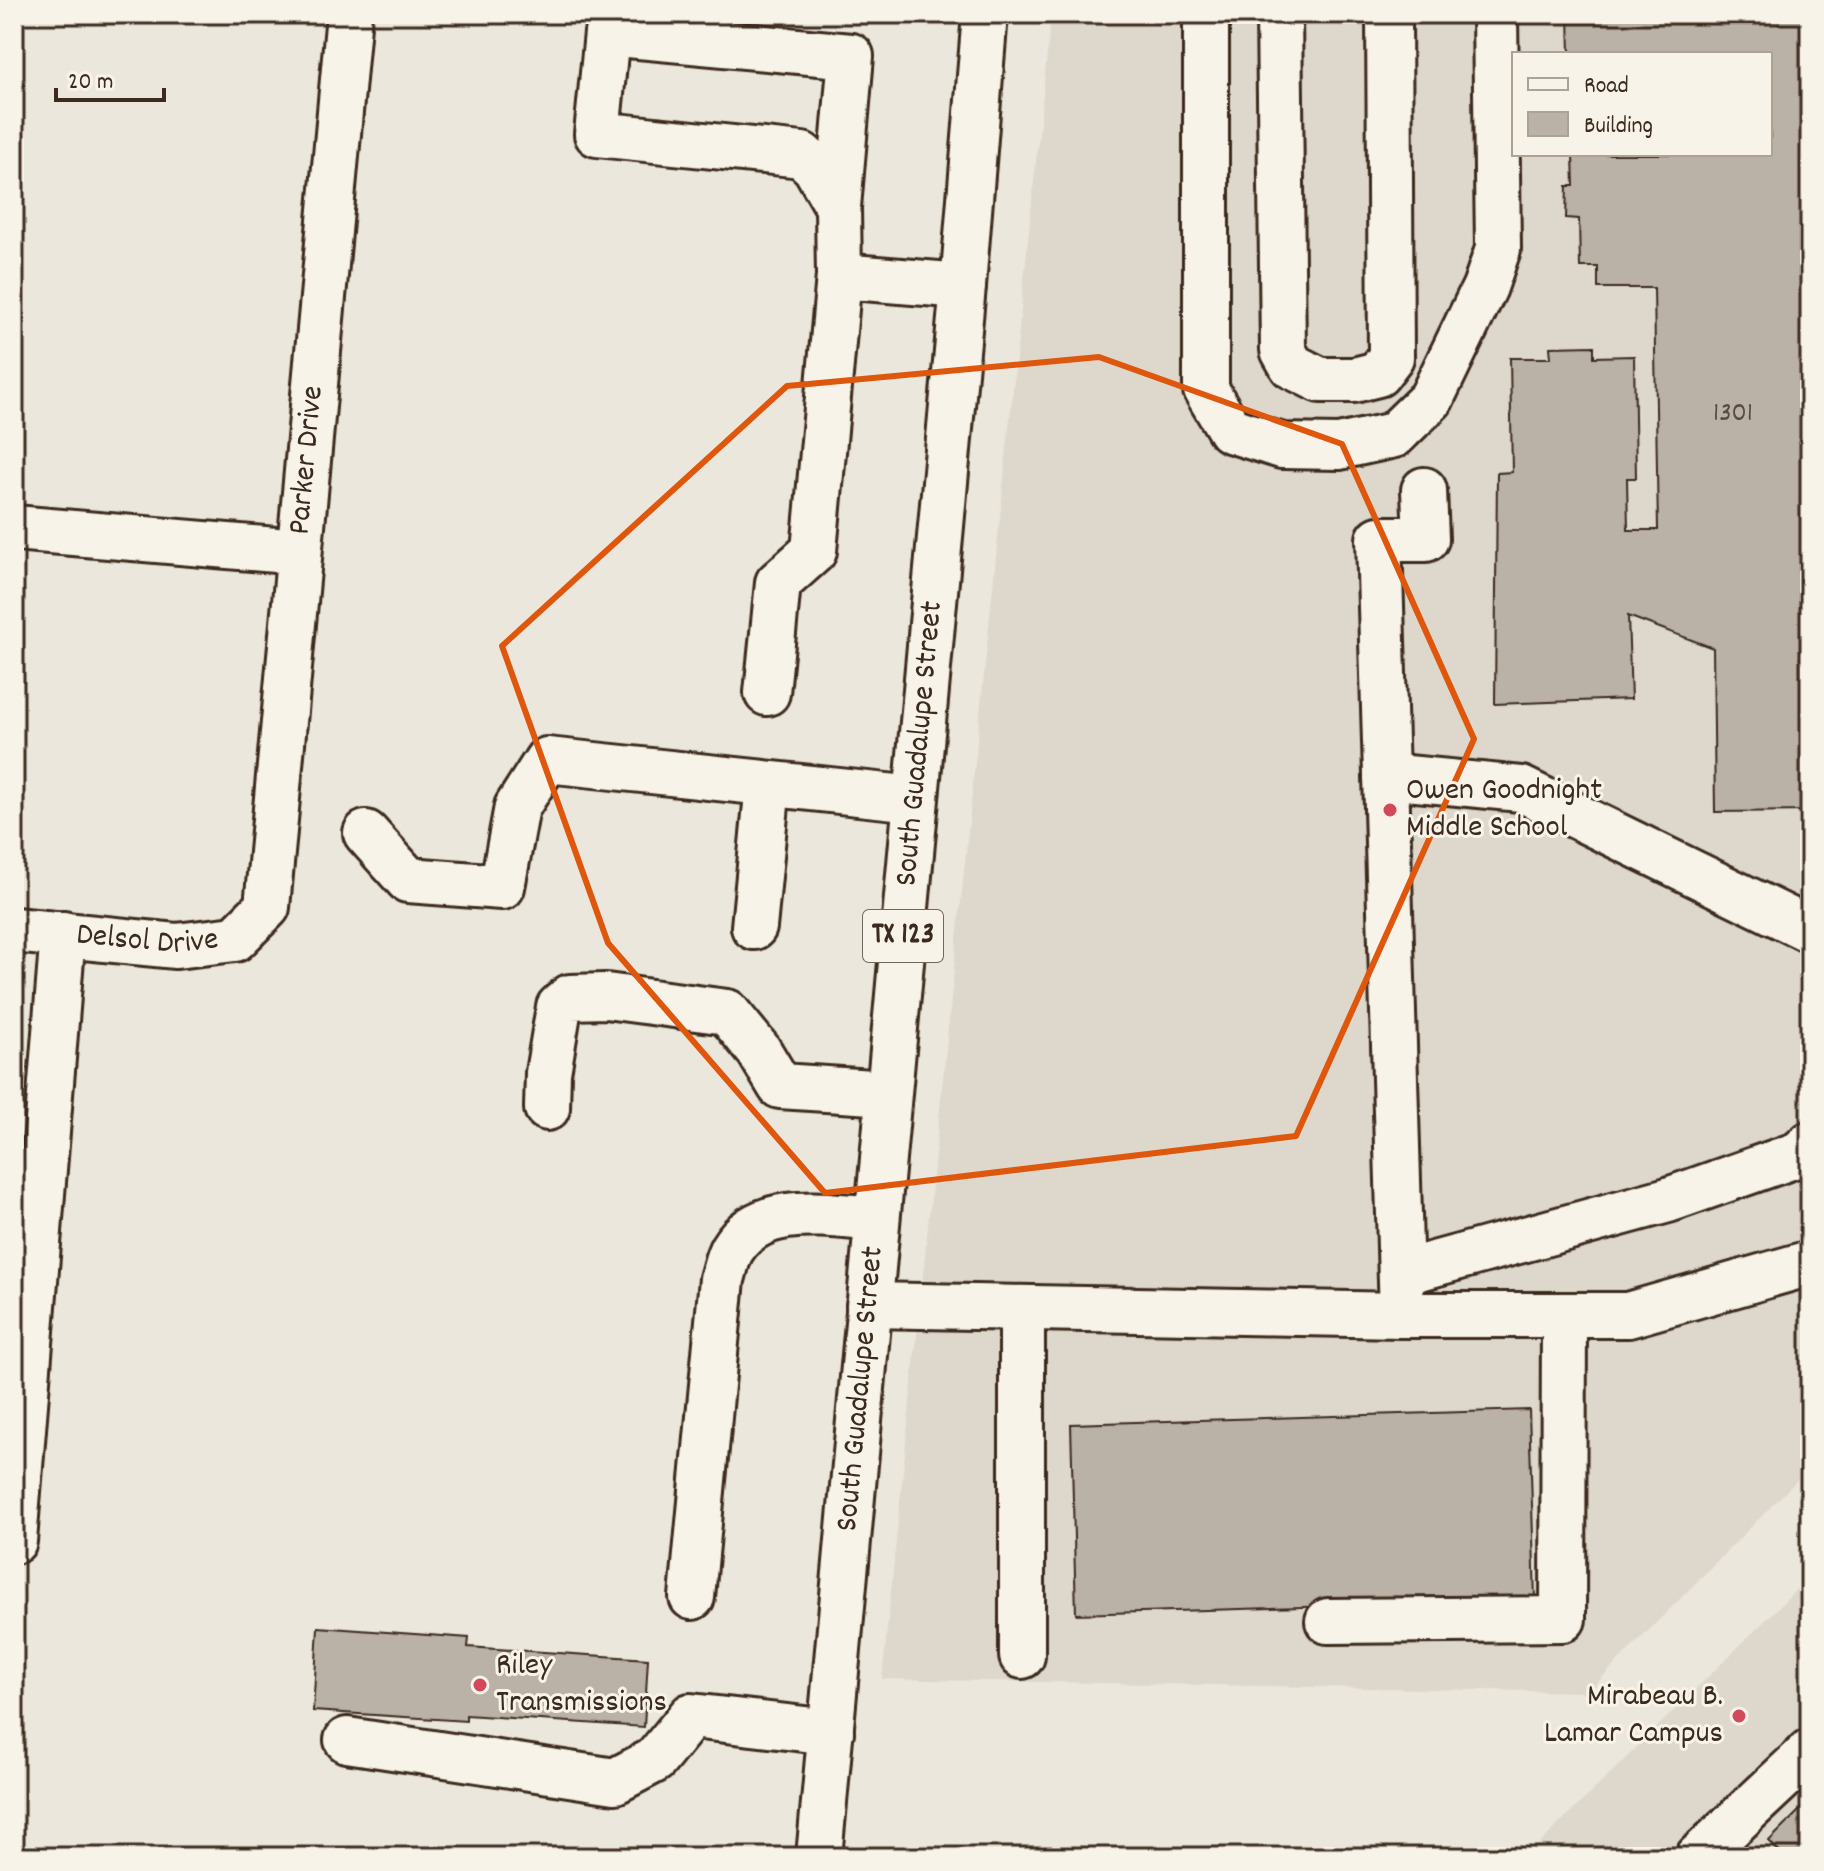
<svg xmlns="http://www.w3.org/2000/svg" width="1824" height="1871" viewBox="0 0 1824 1871" font-family="Dekko,sans-serif">
	<rect width="100%" height="100%" fill="#ece7dc"/>
	<filter id="ink" filterUnits="userSpaceOnUse"><feTurbulence type="fractalNoise" baseFrequency=".0125" numOctaves="2"/><feDisplacementMap in="SourceGraphic" scale="16" xChannelSelector="R" yChannelSelector="G"/><feConvolveMatrix kernelMatrix="1 2 1 2 8 2 1 2 1" color-interpolation-filters="sRGB"/></filter>
	<g filter="url(#ink)">
		<!-- built -->
		<path fill="#ddd7cc" fill-rule="evenodd" d="M1051 14H1810V1467L1588 1692 882 1679ZM1514 54H1770V154H1514Z
			M1810 1576V1857H1526Z"/>
		<!-- building -->
		<path fill="#bab2a7" stroke="#3b2a1e" stroke-width="2" d="M1569 14H1810V811L1715 812 1713 648 1628 616 1631 699 1495 704 1497 473 1512 472 1510 358H1551L1550 347 1594 346V357L1634 356 1636 478H1627L1628 530H1658L1654 288H1598V267H1580L1579 219 1566 218 1567 186H1574L1573 154H1770V54H1570Z
			M1529 1410 1535 1600 1076 1614 1071 1424Z
			M318 1627 469 1638 468 1647 648 1659 644 1727 466 1715V1721L313 1711Z
			M1810 1800V1857H1784L1769 1841Z"/>
		<g fill="none" stroke-linecap="round" stroke-linejoin="round">
			<defs>
				<g id="minor">
					<path d="M1206 14V390L1230 430 1282 446 1339 447 1394 435 1431 399 1485 287 1498 249 1495 14"/>
					<path d="M1279 14 1283 350 1292 366 1320 380H1354L1378 374 1391 357 1389 14"/>
					<path d="M838 207 815 167 802 155 597 134 607 33 851 56 838 207 839 276"/>
					<path d="M14 528 299 552"/>
					<path d="M767 693 778 583 814 551 839 276 963 286"/>
					<path d="M1386 776 1521 789 1810 930"/>
					<path d="M366 833 408 880 502 887 517 807 547 760 915 799"/>
					<path d="M754 927 768 784"/>
					<path id="s1" d="M14 930 176 946 235 939 267 907 349 14"/>
					<path d="M547 1108 548 1073 559 1007 570 997 606 996 727 1012 759 1051 780 1086 888 1093"/>
					<path d="M1401 1273 1668 1200 1799 1154 1810 1144"/>
					<path d="M869 1305 1402 1315H1628L1810 1263"/>
					<path d="M1022 1309V1656"/>
					<path d="M1402 1315 1379 539H1426L1424 490"/>
					<path d="M14 1541 63 934"/>
					<path d="M692 1597 722 1279C725 1270 727 1257 732 1249 761 1201 831 1216 877 1219"/>
					<path d="M1328 1621 1563 1619 1564 1315"/>
					<path d="M347 1740 615 1781 655 1760 691 1716 831 1732"/>
					<path d="M1698 1857 1810 1752"/>
				</g>
				<g id="major">
					<path id="s2" d="M819 1857 963 286 985 14"/>
				</g>
			</defs>
			<!-- minor casing -->
			<use href="#minor" stroke="#3b2a1e" stroke-width="50"/>
			<!-- major casing -->
			<use href="#major" stroke="#3b2a1e" stroke-width="50"/>
			<!-- minor -->
			<use href="#minor" stroke="#f7f3e8" stroke-width="44"/>
			<!-- major -->
			<use href="#major" stroke="#f7f3e8" stroke-width="44"/>
		</g>
	</g>
	<!-- marked area -->
	<path fill="none" stroke="#df570d" stroke-width="6" stroke-linejoin="round" d="M1099 357 1342 444 1474 739 1296 1136 825 1193 608 943 502 646 787 386Z"/>
	<!-- markers -->
	<g fill="#d1495b" stroke="#f7f3e8" stroke-width="3">
		<circle cx="1390" cy="810" r="8"/>
		<circle cx="480" cy="1685" r="8"/>
		<circle cx="1739" cy="1716" r="8"/>
	</g>
	<g text-anchor="middle" dominant-baseline="central" stroke-width="6" stroke-linejoin="round" paint-order="stroke">
		<!-- number labels -->
		<g font-size="28" fill="#5b4c40">
			<text x="1733" y="415">1301</text>
		</g>
		<!-- shield labels -->
		<rect fill="#f7f3e8" stroke="#73665b" stroke-width="2" x="863" y="910" width="80" height="52" rx="6"/>
		<g font-size="30" font-weight="bold" fill="#3b2a1e">
			<text x="903" y="936">TX 123</text>
		</g>
		<!-- street labels -->
		<g font-size="32" fill="#3b2a1e" stroke="#f7f3e8">
			<text stroke="none"><textPath href="#s1" startOffset="716">Parker Drive</textPath></text>
			<text stroke="none"><textPath href="#s2" startOffset="1118">South Guadalupe Street</textPath></text>
			<text stroke="none"><textPath href="#s1" startOffset="134">Delsol Drive</textPath></text>
			<text stroke="none"><textPath href="#s2" startOffset="470">South Guadalupe Street</textPath></text>
		</g>
		<!-- poi labels -->
		<g font-size="32" fill="#3b2a1e" stroke="#f7f3e8" text-anchor="start">
			<text x="1406" y="792">Owen Goodnight<tspan x="1406" dy="37">Middle School</tspan></text>
			<text x="496" y="1667">Riley<tspan x="496" dy="37">Transmissions</tspan></text>
			<text x="1723" y="1698" text-anchor="end">Mirabeau B.<tspan x="1723" dy="37">Lamar Campus</tspan></text>
		</g>
	</g>
	<!-- margin -->
	<rect width="1824" height="1871" fill="none" stroke="#f7f3e8" stroke-width="48"/>
	<rect x="24" y="24" width="1776" height="1823" fill="none" stroke="#3b2a1e" stroke-width="3" filter="url(#ink)"/>
	<!-- legend -->
	<rect x="1512" y="52" width="260" height="104" fill="#f7f3e8" stroke="#aca397" stroke-width="2"/>
	<rect x="1528" y="78" width="40" height="12" fill="#f7f3e8" stroke="#aca397" stroke-width="2"/>
	<text x="1584" y="92" font-size="24" fill="#3b2a1e">Road</text>
	<rect x="1528" y="112" width="40" height="24" fill="#bab2a7" stroke="#aca397" stroke-width="2"/>
	<text x="1584" y="132" font-size="24" fill="#3b2a1e">Building</text>
	<!-- scale -->
	<path d="M56 88v12h108v-12" fill="none" stroke="#3b2a1e" stroke-width="4"/>
	<text x="68" y="88" font-size="24" fill="#3b2a1e" stroke="#f7f3e8" stroke-width="6" paint-order="stroke">20 m</text>
</svg>
